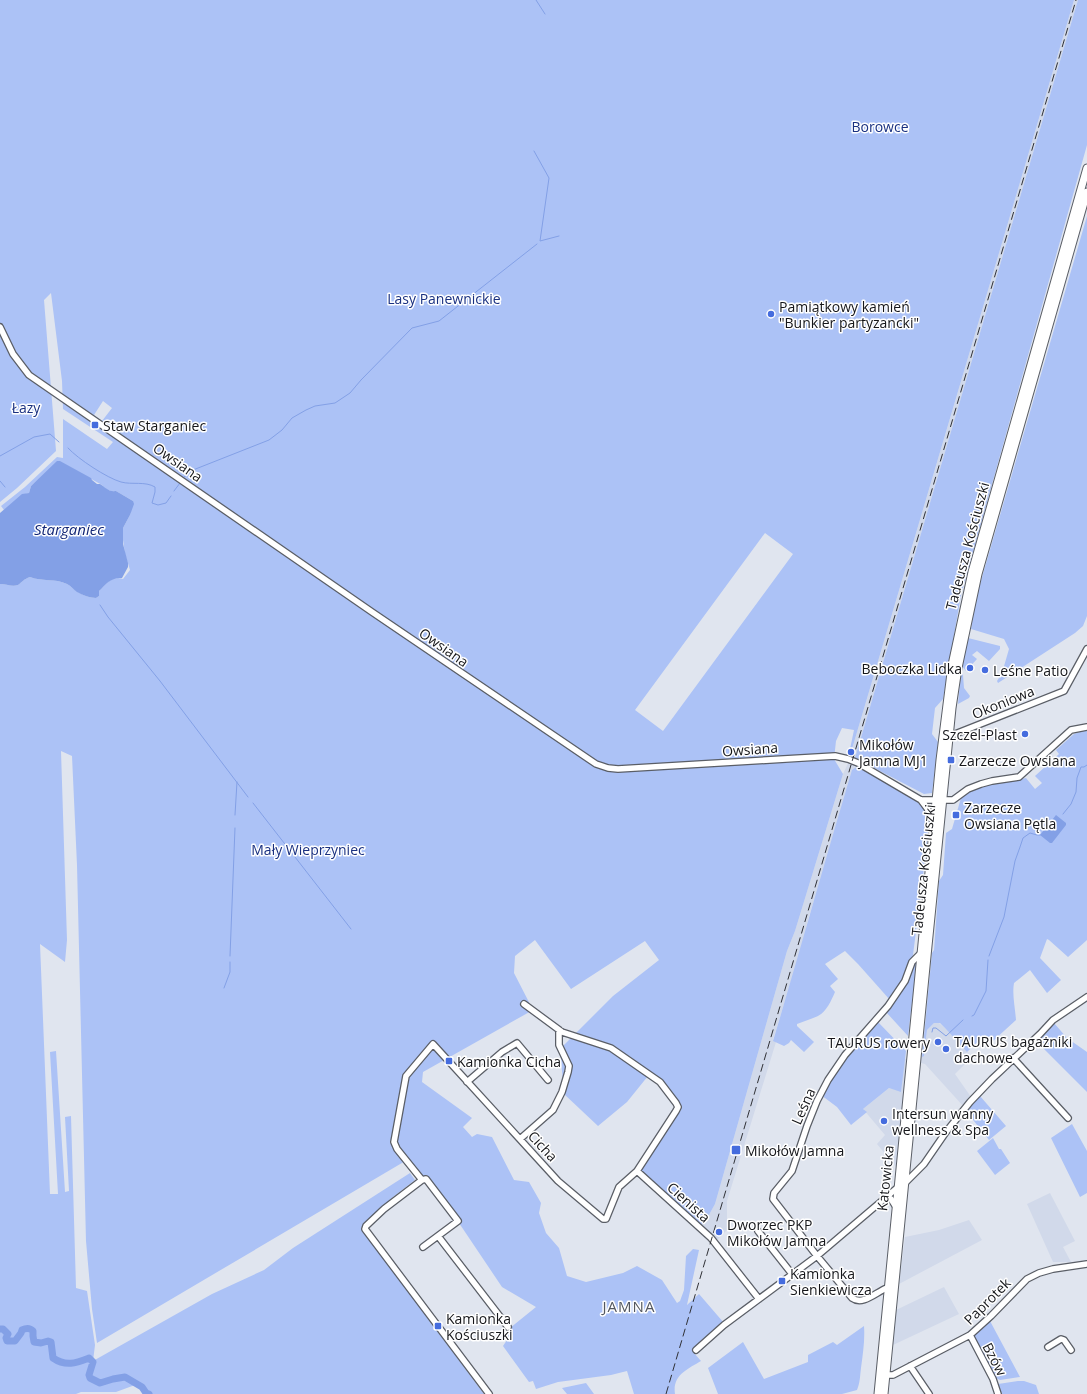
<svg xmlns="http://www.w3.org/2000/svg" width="1087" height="1394" viewBox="0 0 1087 1394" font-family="'Open Sans',sans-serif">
	<rect width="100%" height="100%" fill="#e0e5ef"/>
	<!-- built -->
	<path fill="#d1d9ea" d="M1074 0H1078L855 758 860 760 859 767 809 916 802 946 773 1040 776 1042 727 1201V1230L716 1241 701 1225 705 1222 715 1204 787 951 795 931 843 774 851 757 848 756 850 749H852Z
		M934 1023H939L945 1028 972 1057 955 1074 971 1097 964 1107 925 1064 921 1063 896 1167 877 1144 885 1135 863 1109 889 1088 901 1091 904 1059 924 1056 927 1030Z
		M1050 1193 1075 1241 1063 1247 1071 1262H1053L1027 1204Z
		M969 1220 982 1240 899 1284 905 1237 939 1230Z
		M944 1287 959 1314 893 1345 896 1310Z"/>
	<!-- green -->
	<path fill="#acc2f6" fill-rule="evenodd" d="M0 0H1074L852 749H850L854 730 842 728 836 741 834 759 843 774 795 931 787 951 715 1204 705 1222 701 1225 640 1172 680 1106 660 1080 628 1055 648 1076 627 1102 598 1126 564 1094 560 1049 613 996 659 960 645 941 571 989 535 940 515 956 514 973 533 1010 423 1072 422 1082 472 1118 463 1127 472 1137 477 1134 492 1137 514 1180 529 1182 541 1203 539 1213 546 1233 559 1248 567 1276 586 1282 623 1273 637 1266 662 1280 677 1303 680 1301 684 1290 686 1256 693 1249 699 1250 687 1305 699 1294 724 1323 694 1353 701 1361C688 1369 672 1375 675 1394H634L627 1371 611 1375 558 1382 536 1389 533 1381 529 1382 503 1346 507 1340 510 1328 536 1307 502 1287 459 1223 461 1219 428 1177 422 1178 407 1160 97 1343 92 1309 86 1241 77 865 72 756 61 751 67 940 65 962 40 944 50 1194H58L50 1052 56 1051 65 1192 69 1191 65 1117 71 1116 76 1288 87 1291 95 1345 93 1361 212 1294 264 1270 293 1248 410 1173 415 1180 393 1197 361 1228 484 1394H146L135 1385 116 1392H81L76 1394H0V584C6 584 12 587 18 585 22 582 24 579 30 577 42 582 55 578 67 584 71 586 74 590 78 592 82 595 91 598 96 598L99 596V591C106 584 112 575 123 579L130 570 125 554 123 540V528L130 515 133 501 116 491C111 492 105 490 102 485L59 461 31 486 29 493 22 495 4 510 1 506 25 487 57 457 63 458V419L107 449 113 442 63 409 62 381 51 293 44 300 56 451 17 488 0 502ZM103 401 112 408 102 421 94 415ZM765 533 793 554 663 731 635 710Z
		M1078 0H1087V145L961 595 943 699 935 708 932 734 938 742 932 793 924 794 855 758Z
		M1087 216V616L1083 626 1075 633 998 683 997 681 1002 673 1009 649 1004 639 971 629 976 598Z
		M968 638 1000 646V649L989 661 977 651 972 655 977 659 966 671 962 666Z
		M961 673 963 675 964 688 970 696 969 698 958 704Z
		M1083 731H1087V940L1068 957 1049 940 1047 939 1040 958 1061 980 1047 993 1030 970 1014 983C1012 994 1015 1007 1016 1020L993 1041 985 1035 967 1052 945 1028 940 1023H934L927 1030 924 1056 922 1057 932 953 934 950 939 881 943 875 946 833 952 829 961 798 966 791 998 781H1012L1026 778 1035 789 1042 783 1035 776 1059 754 1056 750 1074 734Z
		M860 767 918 801 930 819 913 955 904 977 890 1000 858 964 845 951 825 964 838 979 830 986 835 992C831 1001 827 1011 818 1016 812 1019 804 1021 797 1024V1026L814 1042 804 1052 791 1040 789 1043 784 1046 773 1041C800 951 825 860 852 770L855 768Z
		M916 961H917L908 1036 886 1012Z
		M878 1022 906 1051 901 1092 889 1088 863 1109 867 1112 851 1125 837 1107 821 1095 846 1058Z
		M1054 1023 1067 1038 1087 1052V1092L1036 1041 1042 1037Z
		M980 1096 1006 1126 989 1140 966 1111Z
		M1072 1124 1087 1151V1193L1080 1197 1051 1138Z
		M993 1138 999 1149H1001L1010 1163 995 1175 977 1151Z
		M990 1321 1020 1377 1000 1380 994 1377 972 1337Z
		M864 1326C865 1340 863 1353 861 1368 860 1376 860 1383 857 1390L842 1394H718L708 1368 743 1342 764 1379 808 1362V1355L833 1342 837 1345Z
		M1018 1381H1024L1036 1385 1039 1394H1002L998 1384Z
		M586 1383 594 1394H567L562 1388Z"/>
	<!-- water -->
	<path fill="#83a0e6" d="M57 461H60L91 478 92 480 97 484H100C105 487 108 492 116 491L133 501 134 504 130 515 123 528V544L128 563V567L122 578C111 577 106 584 99 591V596L96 598C91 598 82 595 77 592 74 590 71 586 67 584 55 578 42 582 30 577 24 579 22 582 18 585 12 587 6 584 0 584V513L22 494 29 493 31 486Z
		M1056 815 1066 823V825L1052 843H1050L1040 835Z"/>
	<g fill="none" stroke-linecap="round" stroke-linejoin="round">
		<!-- stream -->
		<path stroke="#83a0e6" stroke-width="1" d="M536 0 545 14
			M534 151 549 178 540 241 559 236
			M68 448C78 459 107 478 121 482 132 485 145 481 155 487V492L152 503 158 505 166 503 171 496
			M0 456 34 437 50 434 59 442
			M184 477 193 470 269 440 282 430 292 418 306 410 315 406 335 403 350 393 361 380 412 328 439 321 537 244
			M0 481 5 487
			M174 491 180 483
			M100 605 108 617 160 681 248 797
			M253 803 351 929
			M1063 814 1071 804 1076 792 1077 778 1081 767H1084L1087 765
			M235 815 237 782
			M230 956 235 828
			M989 956 1004 917 1015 861 1020 847 1023 838 1030 833 1037 835H1040
			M224 988 230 972V962
			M972 1016 974 1015 986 991 988 960
			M932 1032 933 1028H936L946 1036 963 1020"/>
		<!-- river -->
		<path stroke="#83a0e6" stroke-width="7" d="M0 1329H3L8 1334 6 1338 7 1341H15L21 1333 22 1330C26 1328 30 1328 33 1331V1336L34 1342 41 1343 48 1341 51 1342 53 1358C66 1367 76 1363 89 1358L93 1362 89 1375 90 1378 100 1383 113 1379 125 1377 142 1387 146 1393 149 1394"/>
		<defs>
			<path id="minor" d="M0 327 13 354 29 375 372 612 596 764 608 768 618 769 835 756 848 759 858 763 921 800H953L968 789 981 784 992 781 1019 777 1071 730 1087 727
				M950 736 1064 691 1087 649
				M921 800 927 808 933 822
				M1013 1058 1068 1118
				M467 1082 502 1052 517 1043 548 1080
				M520 1139 553 1110 562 1092 568 1072 569 1066 559 1045V1030
				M637 1171 711 1238 759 1299
				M422 1180 397 1149 394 1142 406 1076 433 1044 558 1181 603 1219H606L619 1187 637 1171 676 1111 678 1107 676 1103 660 1082 611 1048 562 1032 524 1004
				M905 1183 924 1164 946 1132 970 1102 992 1079 1040 1034 1053 1020 1087 997
				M883 1200 887 1198 891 1199 896 1207
				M758 1231 792 1274
				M438 1236 508 1327
				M423 1247 458 1221 426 1179 422 1180 384 1209 366 1226 365 1229 489 1394
				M887 1288C876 1292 863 1306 852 1298L817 1256 773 1199 774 1193 792 1171 807 1126 817 1101 828 1080 845 1055 888 1006 905 981 912 962 921 953
				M970 1335 993 1379 998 1394
				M1048 1347 1061 1339 1064 1340 1071 1350
				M696 1350 724 1325 817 1256 897 1188
				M910 1366 929 1394
				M885 1375H893L970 1335 991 1316 1027 1279 1039 1273 1053 1269 1087 1264"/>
			<path id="major" d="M878 1394 940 760 952 665 972 572 1087 168
				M884 1394 928 946 952 708 958 668 978 574 1087 192"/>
		</defs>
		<!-- minor casing -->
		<use href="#minor" stroke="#5a5e66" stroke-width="8"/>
		<!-- major casing -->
		<use href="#major" stroke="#5a5e66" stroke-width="9"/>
		<!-- minor -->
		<use href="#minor" stroke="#fff" stroke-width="5.5"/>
		<!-- major -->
		<use href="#major" stroke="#fff" stroke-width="7"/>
		<!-- rail -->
		<path stroke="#303136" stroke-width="1" stroke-dasharray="8 4" stroke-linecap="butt" d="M666 1394 1076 0"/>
	</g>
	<!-- markers -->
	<g fill="#456cde" stroke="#fff" stroke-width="1.5">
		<circle cx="771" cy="314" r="4"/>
		<rect x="91" y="421" width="8" height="8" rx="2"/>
		<circle cx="970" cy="668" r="4"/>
		<circle cx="985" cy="670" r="4"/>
		<circle cx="1025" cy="734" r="4"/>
		<circle cx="851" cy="752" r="4"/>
		<rect x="947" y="756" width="8" height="8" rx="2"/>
		<rect x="952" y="811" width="8" height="8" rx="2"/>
		<circle cx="938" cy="1042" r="4"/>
		<circle cx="946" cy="1049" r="4"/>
		<rect x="445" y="1057" width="8" height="8" rx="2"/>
		<circle cx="884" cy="1121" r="4"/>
		<rect x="731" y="1145" width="10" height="10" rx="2"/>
		<circle cx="719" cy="1232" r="4"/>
		<rect x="778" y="1277" width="8" height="8" rx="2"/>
		<rect x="434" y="1322" width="8" height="8" rx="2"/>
	</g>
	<g text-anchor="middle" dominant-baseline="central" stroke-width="3" stroke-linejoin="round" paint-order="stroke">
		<!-- park labels -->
		<g font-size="14" fill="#193080" stroke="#fff">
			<text x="880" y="126">Borowce</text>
			<text x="444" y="298">Lasy Panewnickie</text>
			<text x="26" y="407">Łazy</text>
			<text x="308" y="849">Mały Wieprzyniec</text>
		</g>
		<!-- poi labels -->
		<g font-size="14" fill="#15161a" stroke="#fff" text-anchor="start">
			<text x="779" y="306">Pamiątkowy kamień<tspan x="779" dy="16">"Bunkier partyzancki"</tspan></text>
			<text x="103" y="425">Staw Starganiec</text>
			<text x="962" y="668" text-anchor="end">Beboczka Lidka</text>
			<text x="993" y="670">Leśne Patio</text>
			<text x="1017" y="734" text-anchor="end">Szczel-Plast</text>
			<text x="859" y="744">Mikołów<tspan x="859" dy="16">Jamna MJ1</tspan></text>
			<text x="959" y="760">Zarzecze Owsiana</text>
			<text x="964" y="807">Zarzecze<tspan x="964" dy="16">Owsiana Pętla</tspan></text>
			<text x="954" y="1041">TAURUS bagażniki<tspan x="954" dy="16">dachowe</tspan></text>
			<text x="930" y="1042" text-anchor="end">TAURUS rowery</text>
			<text x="457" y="1061">Kamionka Cicha</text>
			<text x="892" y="1113">Intersun wanny<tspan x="892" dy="16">wellness &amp; Spa</tspan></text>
			<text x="745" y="1150">Mikołów Jamna</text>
			<text x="727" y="1224">Dworzec PKP<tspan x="727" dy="16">Mikołów Jamna</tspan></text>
			<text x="790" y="1273">Kamionka<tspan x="790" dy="16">Sienkiewicza</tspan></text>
			<text x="446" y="1318">Kamionka<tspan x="446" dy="16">Kościuszki</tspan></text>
		</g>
		<!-- street labels -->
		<g font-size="14" fill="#15161a" stroke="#fff">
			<text transform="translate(178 462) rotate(35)">Owsiana</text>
			<text transform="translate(967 546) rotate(-75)">Tadeusza Kościuszki</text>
			<text transform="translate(444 647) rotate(35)">Owsiana</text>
			<text transform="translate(1003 702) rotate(-22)">Okoniowa</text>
			<text transform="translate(750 749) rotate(-4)">Owsiana</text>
			<text transform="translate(923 870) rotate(-84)">Tadeusza Kościuszki</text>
			<text transform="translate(803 1106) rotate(-66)">Leśna</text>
			<text transform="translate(543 1146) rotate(47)">Cicha</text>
			<text transform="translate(885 1178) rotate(-84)">Katowicka</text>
			<text transform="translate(689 1202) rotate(42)">Cienista</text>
			<text transform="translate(987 1301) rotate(-45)">Paprotek</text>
			<text transform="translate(995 1359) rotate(62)">Bzów</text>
		</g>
		<!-- water labels -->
		<g font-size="15" font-style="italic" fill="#122676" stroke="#fff">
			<text x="69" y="529">Starganiec</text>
		</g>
		<!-- neighbourhood labels -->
		<g font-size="15" letter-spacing="1" fill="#53575f" stroke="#fff">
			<text x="629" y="1306">JAMNA</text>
		</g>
	</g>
</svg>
